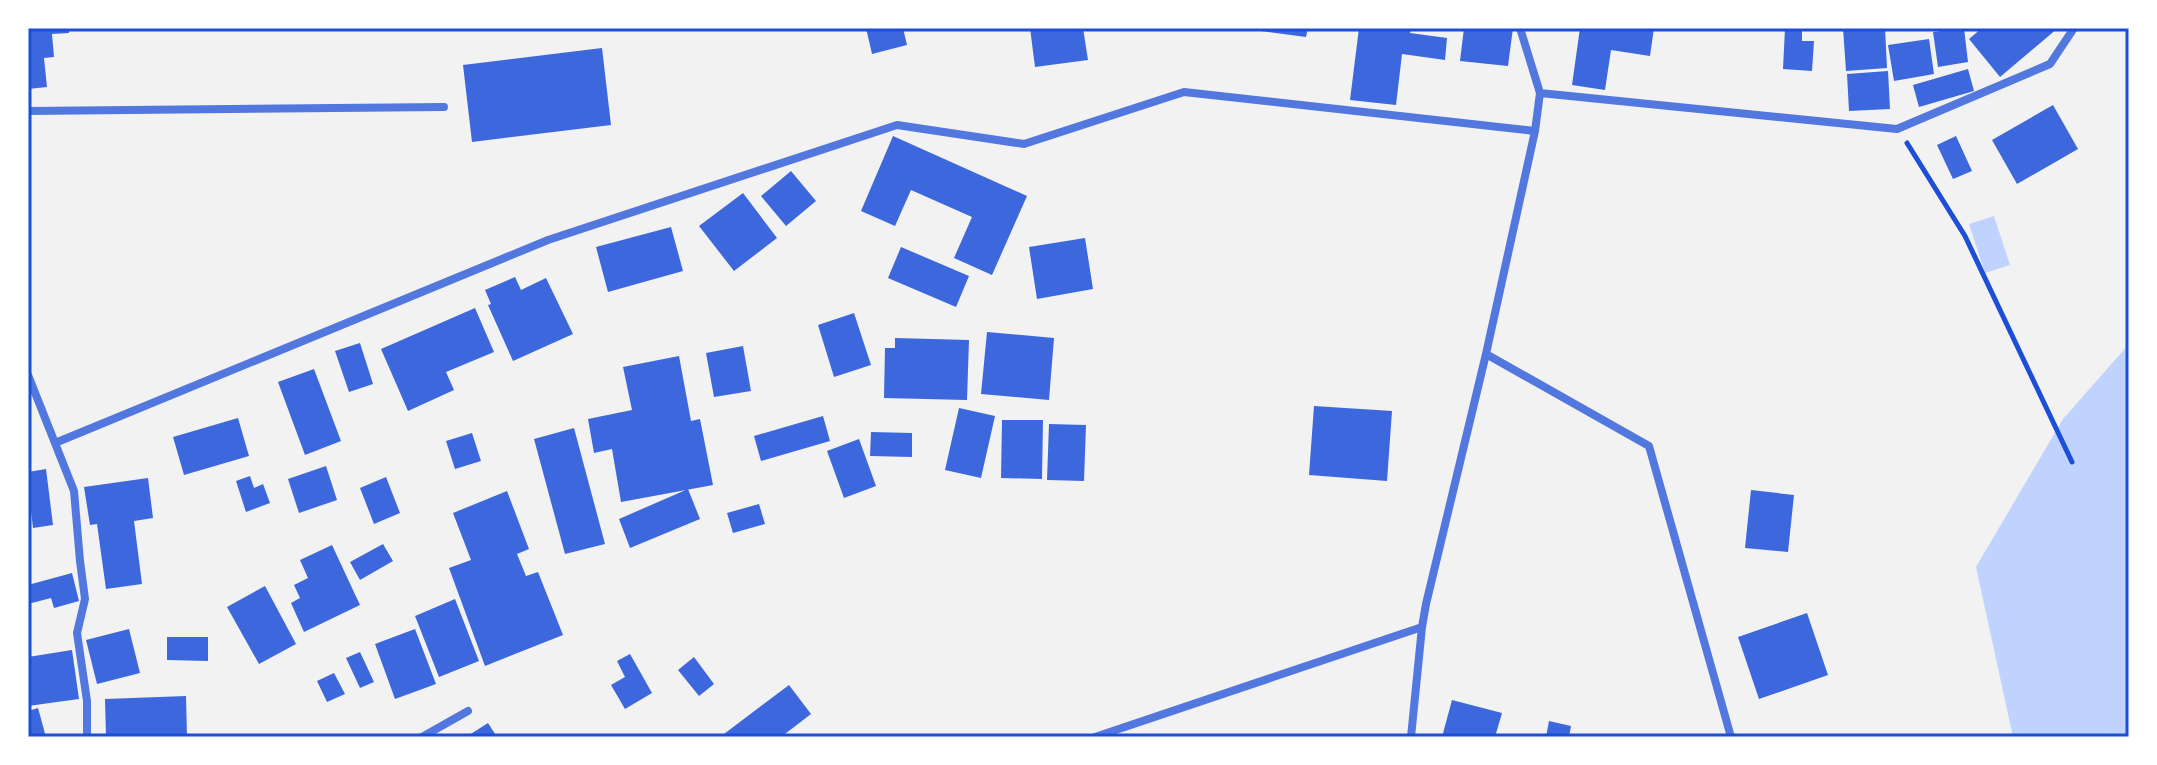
<svg xmlns="http://www.w3.org/2000/svg" width="2157" height="765" viewBox="0 0 2157 765" font-family="'Titillium Web',sans-serif">
	<rect width="100%" height="100%" fill="#f2f2f2"/>
	<!-- water -->
	<path fill="#bfd3fe" d="M1994 216 2010 265 1985 273 1969 224Z
		M2129 344V737H2013L1976 567 2063 419Z"/>
	<!-- building -->
	<path fill="#3d67dc" d="M28 28H69V33L52 34 54 57 44 58 47 87 28 89Z
		M866 28H903L907 45 872 54Z
		M1030 28H1083L1088 60 1035 67Z
		M1254 28H1308L1306 37 1254 30Z
		M1359 28H1411L1410 33 1447 38 1445 60 1402 54 1396 105 1350 100Z
		M1464 28H1513L1508 66 1460 61Z
		M1580 28H1654L1650 56 1611 50 1605 90 1572 85Z
		M1785 28H1802V41H1814L1812 71 1783 69Z
		M1843 28H1885L1887 68 1846 71Z
		M1964 28 1968 62 1938 67 1933 32Z
		M1982 28H2058L2000 77 1969 39Z
		M1929 39 1934 74 1894 81 1888 45Z
		M602 48 611 125 472 142 463 65Z
		M1968 69 1974 91 1919 107 1913 85Z
		M1888 71 1890 109 1849 111 1847 74Z
		M2053 105 2078 149 2017 184 1992 140Z
		M893 136 1027 196 992 275 954 258 972 217 911 190 895 226 861 211Z
		M1956 136 1972 171 1953 179 1937 145Z
		M791 171 816 201 786 226 761 196Z
		M743 193 777 238 734 271 699 226Z
		M671 227 683 271 608 292 596 247Z
		M1085 238 1093 289 1037 299 1029 247Z
		M901 247 969 276 956 307 888 278Z
		M515 277 521 290 546 278 573 334 513 361 488 305 491 304 485 290Z
		M475 308 494 352 446 372 454 390 408 411 381 349Z
		M854 313 871 365 834 377 818 325Z
		M987 332 1054 338 1049 400 981 394Z
		M895 338 969 340 967 400 884 398 885 348H895Z
		M360 343 373 384 349 392 335 351Z
		M743 346 751 391 714 397 706 353Z
		M679 356 691 421 700 419 713 485 621 502 612 449 594 453 588 419 632 410 623 367Z
		M314 369 341 441 305 455 278 382Z
		M1314 406 1392 411 1387 481 1309 475Z
		M959 408 995 416 981 478 945 470Z
		M823 416 830 441 761 461 754 436Z
		M238 418 249 456 184 475 173 437Z
		M1002 420H1043L1042 479 1001 478Z
		M1049 424 1086 425 1084 481 1047 480Z
		M574 428 605 544 565 554 534 439Z
		M871 432 912 433V457L870 456Z
		M472 433 481 461 455 469 446 441Z
		M859 439 876 486 844 498 827 451Z
		M326 466 337 500 299 513 288 479Z
		M46 469 53 525 33 528 30 503 28 504V472Z
		M250 476 254 488 263 484 270 503 246 512 236 481Z
		M386 477 400 513 374 524 360 488Z
		M148 478 153 518 134 521 142 584 106 589 97 524 90 525 84 487Z
		M688 489 700 519 630 548 619 519Z
		M1751 490 1794 495 1788 552 1745 548Z
		M507 491 529 549 517 554 526 576 538 572 563 635 485 666 449 568 471 560 453 513Z
		M759 504 765 524 733 533 727 513Z
		M383 544 393 561 360 580 350 562Z
		M332 545 360 605 304 632 291 603 300 598 294 585 308 578 300 560Z
		M72 573 79 601 54 608 51 598 28 604V585Z
		M265 586 296 644 259 664 227 607Z
		M455 599 479 661 439 677 415 616Z
		M1807 613 1828 675 1759 699 1738 637Z
		M129 629 140 673 97 684 86 640Z
		M415 629 436 684 395 699 375 644Z
		M167 637H208V661L167 660Z
		M72 650 79 699 28 706V657Z
		M360 652 374 682 360 688 346 658Z
		M630 654 652 693 625 709 611 685 625 677 617 661Z
		M694 657 714 684 699 696 678 670Z
		M334 673 345 694 327 702 317 681Z
		M789 685 811 714 781 737H720Z
		M186 696 187 737H106L105 699Z
		M1452 700 1502 713 1495 737H1442Z
		M38 708 46 737H28V711Z
		M1549 721 1571 726 1569 737H1546Z
		M488 723 497 737H466Z"/>
	<g fill="none" stroke-linecap="round" stroke-linejoin="round">
		<!-- path -->
		<path stroke="#1d4ed8" stroke-width="5" d="M1907 143 1965 236 2072 462"/>
		<!-- minor -->
		<path stroke="#5277de" stroke-width="8" d="M1520 28 1540 93 1535 131 1486 354 1649 446 1731 737
			M1540 93 1897 129 2050 64 2074 28
			M28 111 444 107
			M28 375 74 491 80 561 85 599 77 633 87 701V737
			M55 443 548 240 897 125 1024 144 1184 92 1535 131
			M422 737 468 711
			M1095 737 1422 627 1426 604 1486 354
			M1411 737 1422 627"/>
	</g>
	<!-- border -->
	<rect width="2157" height="765" fill="none" stroke="#ffffff" stroke-width="60"/>
	<rect x="30" y="30" width="2097" height="705" fill="none" stroke="#1d4ed8" stroke-width="3"/>
</svg>
